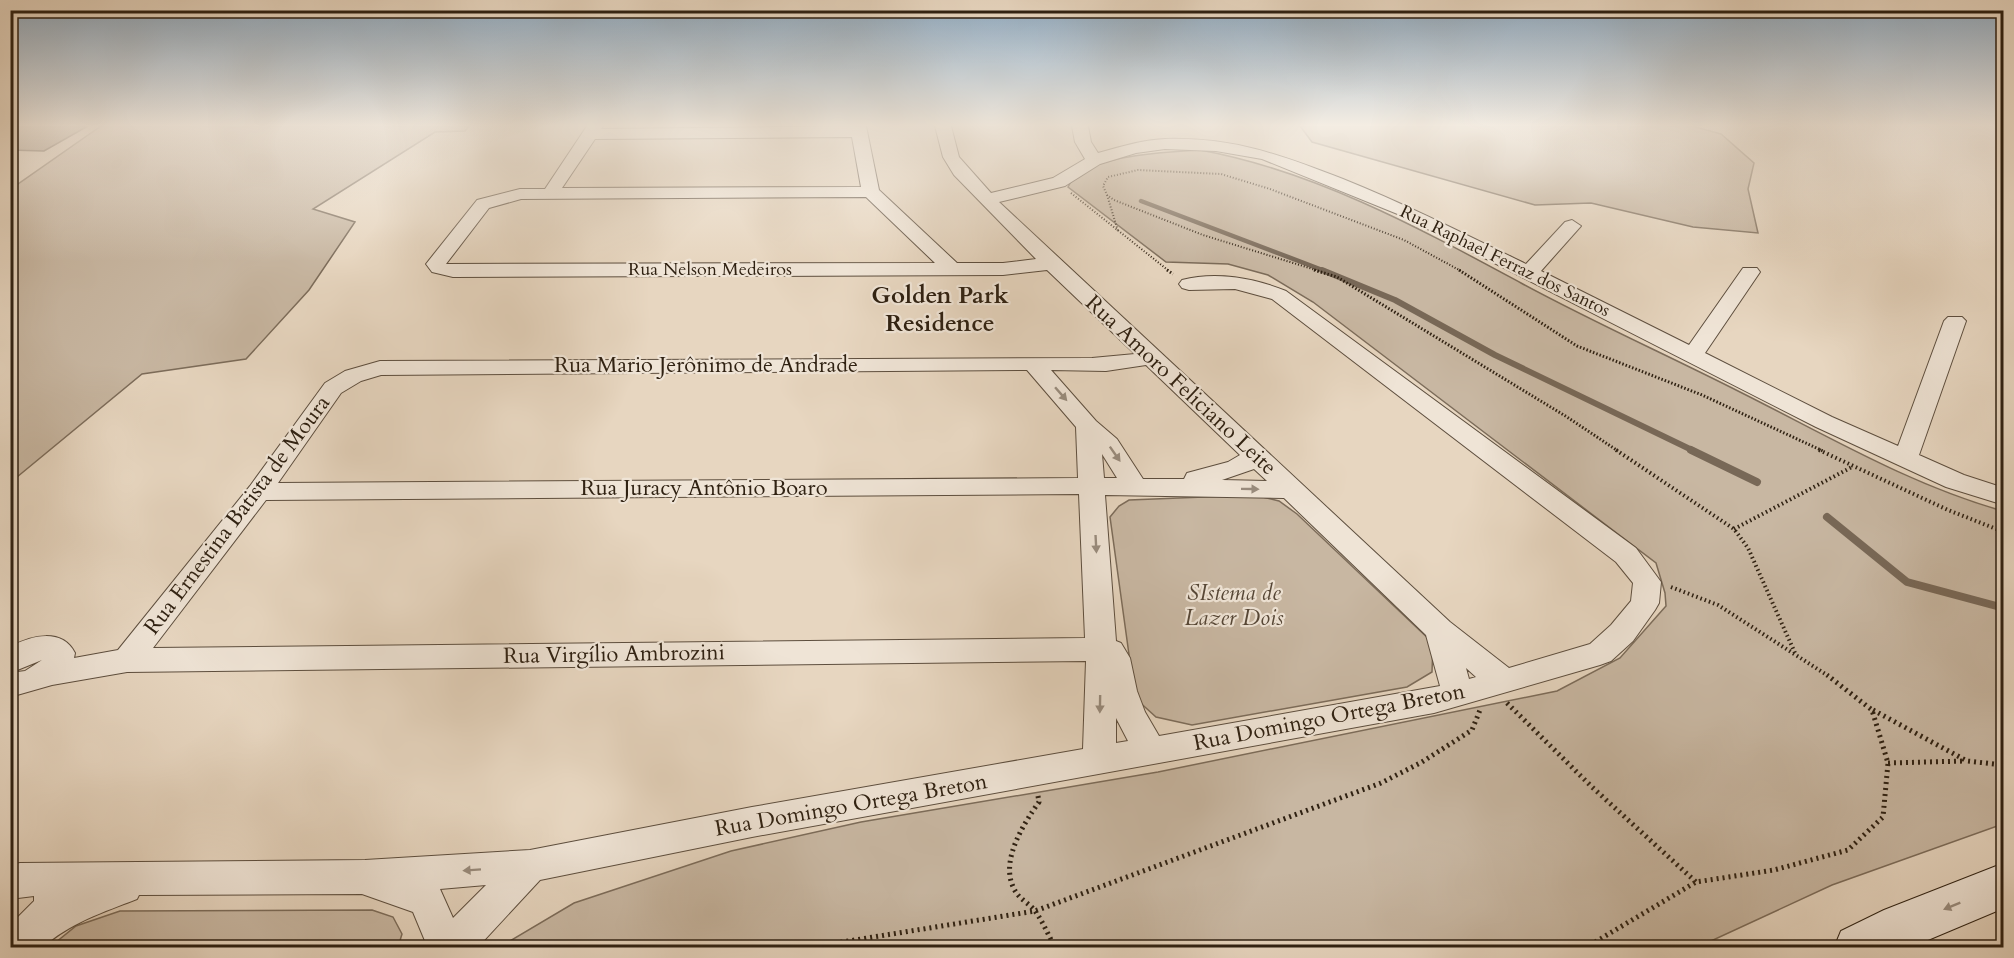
<svg xmlns="http://www.w3.org/2000/svg" width="2014" height="958" viewBox="0 0 2014 958" font-family="Cardo,serif">
	<rect width="100%" height="100%" fill="#e7d6c0"/>
	<filter id="stains"><feTurbulence type="fractalNoise" baseFrequency=".00333" numOctaves="4"/><feColorMatrix values="0 0 0 0 .2 0 0 0 0 .09 0 0 0 0 .02 0 0 0 .5 -.17"/></filter>
	<radialGradient id="worn" r=".72"><stop offset=".6" stop-color="#630" stop-opacity="0"/><stop offset="1" stop-color="#630" stop-opacity=".3"/></radialGradient>
	<!-- green -->
	<path fill="#c8b7a2" stroke="#7c6c5a" stroke-width="1.5" d="M101 126H469L465 131 435 132 313 209 355 222 309 290 246 359 142 374 11 482V189Z
		M1300 126H1692L1721 134 1754 163 1748 189 1758 233 1693 227 1591 203 1535 205 1312 142Z
		M1200 150C1315 171 1419 228 1521 283 1593 322 1667 355 1740 392 1826 435 1910 485 2003 511V824L1832 885 1698 947 498 948 574 903 731 851 861 822 1158 772 1557 691 1620 658 1666 606 1665 593 1656 563 1313 302 1268 275 1228 264 1166 262 1068 187C1084 154 1169 152 1200 150Z
		M1254 495 1279 501 1297 514 1433 643 1432 672 1407 687 1192 725 1156 717 1135 698 1110 517 1119 506 1129 500Z
		M372 910 393 917 402 934 398 947H50L76 926 120 911Z"/>
	<g fill="none" stroke-linecap="round" stroke-linejoin="round">
		<!-- stream-far2 -->
		<path stroke="#786857" stroke-width="4.5" d="M1141 201 1325 271"/>
		<!-- stream-far1 -->
		<path stroke="#786857" stroke-width="6" d="M1322 270 1395 300 1495 355 1694 451"/>
		<!-- stream -->
		<path stroke="#786857" stroke-width="8" d="M1691 450 1757 482
			M1827 517 1907 582 2004 608"/>
	</g>
	<!-- building -->
	<path fill="#8f7f6c" stroke="#2f2112" stroke-width="1.5" d="M10 126H88L44 151 10 150Z"/>
	<g fill="none" stroke-linecap="round" stroke-linejoin="round">
		<defs>
			<path id="street" d="M587 126H603L601 129 866 126 879 190 957 263H1003L1036 259 954 175 943 157 935 126H951L959 157 991 193 1053 178 1085 159 1075 142 1072 126H1088L1091 142 1098 153C1120 147 1142 140 1165 139 1233 137 1281 155 1343 179 1405 204 1465 234 1526 264L1565 222 1572 220 1581 226 1541 271 1689 345 1743 268H1757L1760 272 1705 353 1832 417 1898 446 1944 321 1948 317H1962L1966 321 1919 455 1964 475 2004 488V505L1946 487 1816 427 1400 215 1262 159 1216 151 1165 149 1136 153 1100 164 1065 186 999 202 1450 622 1509 668 1590 644 1611 625 1631 601 1633 583 1616 562 1272 299 1235 289 1189 290 1182 288 1179 284 1182 280C1216 271 1254 278 1286 291L1636 548 1661 582 1659 603 1655 610 1633 641 1611 661 1600 665 1434 713 752 837 540 880 477 948H428L413 912 362 894 139 895 137 899C104 912 69 923 42 948H10V925L34 901V896L10 899V865L20 863 365 860 530 850 752 807 1083 749 1086 661 127 672 52 685 10 697V673L25 671 42 660 10 673V647C32 635 62 628 75 653L74 658 118 650 250 486 325 383 345 371 380 361 1092 358 1135 354 1047 270 1003 275 453 277 432 272 426 264 477 200 520 189H545ZM852 137 861 187 562 188 595 139ZM866 197 935 263 446 264 489 208 521 199ZM1146 365 1240 455 1228 462 1187 473 1184 479H1143L1117 439 1096 421 1051 370 1106 371ZM1027 370 1076 427 1078 478 278 483 341 393 361 381 381 375ZM1102 454 1117 478H1104ZM1254 469 1267 481 1222 480ZM1079 494 1085 638 153 648 266 500ZM1105 495 1284 498 1426 635 1440 686 1159 736 1145 712 1137 691 1130 658 1121 643 1116 641ZM1466 668 1476 677 1469 679ZM1116 718 1128 741 1116 743ZM486 885 453 918 440 889Z"/>
			<path id="secondary" d="M2004 863V908L1909 948H1834L1841 931 1884 910Z"/>
		</defs>
		<!-- street casing -->
		<use href="#street" stroke="#5d4e3e" stroke-width="2"/>
		<!-- secondary casing -->
		<use href="#secondary" stroke="#2f2112" stroke-width="2"/>
		<!-- path-far3 -->
		<path stroke="#2f2112" stroke-width="2" stroke-dasharray="1 2" stroke-linecap="butt" d="M1071 193 1169 271
			M1107 195 1118 231
			M1319 271 1203 235 1114 200 1107 195 1103 186 1108 177 1138 170 1221 174 1270 189 1404 240 1461 271"/>
		<!-- path-far2 -->
		<path stroke="#2f2112" stroke-width="3" stroke-dasharray="1.5 2" stroke-linecap="butt" d="M1167 270 1173 274
			M1314 270 1337 277 1567 417 1618 451
			M1459 270 1577 346 1702 395 1823 451"/>
		<!-- path-far1 -->
		<path stroke="#2f2112" stroke-width="4" stroke-dasharray="1.5 3" stroke-linecap="butt" d="M1616 450 1734 529 1748 548 1795 653
			M1819 450 1948 510 2004 532
			M1734 529 1852 467
			M1671 587 1718 605 1830 677"/>
		<!-- path -->
		<path stroke="#2f2112" stroke-width="5" stroke-dasharray="2 4" stroke-linecap="butt" d="M1507 703 1592 787 1696 882
			M1873 710 1967 761 2004 765
			M1888 763 1966 761
			M1038 796 1039 802C1022 826 996 867 1018 895 1023 901 1031 905 1035 911 1043 922 1049 936 1055 948
			M805 948 1035 911 1381 783 1422 762 1472 730 1480 710
			M1585 948 1696 882 1774 870 1848 850 1883 817 1888 763 1872 710 1827 675"/>
		<!-- street -->
		<use href="#street" fill="#efe4d6" fill-rule="evenodd"/>
		<!-- secondary -->
		<use href="#secondary" fill="#efe4d6" fill-rule="evenodd"/>
	</g>
	<!-- one-way arrows -->
	<defs><path id="oneway-solid" d="M-6-.8H1V-3.2L6.5 0L1 3.2V.8H-6Z" transform="scale(1.5)"/></defs>
	<g fill="#998c7e">
		<use href="#oneway-solid" transform="translate(1061 394) rotate(49)"/>
		<use href="#oneway-solid" transform="translate(1115 454) rotate(55)"/>
		<use href="#oneway-solid" transform="translate(1250 489) rotate(1)"/>
		<use href="#oneway-solid" transform="translate(1096 544) rotate(87)"/>
		<use href="#oneway-solid" transform="translate(1100 704) rotate(91)"/>
		<use href="#oneway-solid" transform="translate(472 870) rotate(176)"/>
		<use href="#oneway-solid" transform="translate(1952 906) rotate(158)"/>
	</g>
	<!-- sky -->
	<linearGradient id="sky" x2="0" y2="1"><stop stop-color="#8ea9c0"/><stop offset="0.48" stop-color="#f4ede3"/><stop offset="1" stop-color="#f4ede3" stop-opacity="0"/></linearGradient>
	<rect width="2014" height="261" fill="url(#sky)"/>
	<g text-anchor="middle" dominant-baseline="central" stroke-width="4.5" stroke-linejoin="round" paint-order="stroke">
		<!-- far-street labels -->
		<g font-size="18" fill="#2f2112" stroke="#efe4d6">
			<text transform="translate(1505 261) rotate(26)">Rua Raphael Ferraz dos Santos</text>
			<text x="710" y="269">Rua Nelson Medeiros</text>
		</g>
		<!-- street labels -->
		<g font-size="22" fill="#2f2112" stroke="#efe4d6">
			<text x="706" y="365">Rua Mario Jerônimo de Andrade</text>
			<text transform="translate(1181 385) rotate(43)">Rua Amoro Feliciano Leite</text>
			<text x="704" y="488">Rua Juracy Antônio Boaro</text>
			<text transform="translate(237 515) rotate(-53)">Rua Ernestina Batista de Moura</text>
			<text transform="translate(614 654) rotate(-1)">Rua Virgílio Ambrozini</text>
			<text transform="translate(1329 717) rotate(-11)">Rua Domingo Ortega Breton</text>
			<text transform="translate(851 805) rotate(-10)">Rua Domingo Ortega Breton</text>
		</g>
		<!-- park labels -->
		<g font-size="22" font-style="italic" fill="#554636" stroke="#efe4d6">
			<text x="1234" y="593">SIstema de<tspan x="1234" dy="25">Lazer Dois</tspan></text>
		</g>
		<!-- neighbourhood labels -->
		<g font-size="24" font-weight="bold" fill="#2f2112" stroke="#efe4d6">
			<text x="940" y="295">Golden Park<tspan x="940" dy="28">Residence</tspan></text>
		</g>
	</g>
	<!-- margin -->
	<rect width="2014" height="958" fill="none" stroke="#e7d6c0" stroke-width="36"/>
	<rect x="12" y="12" width="1990" height="934" fill="none" stroke="#2f2112" stroke-width="3"/>
	<rect x="18" y="18" width="1978" height="922" fill="none" stroke="#2f2112" stroke-width="1.5"/>
	<rect width="100%" height="100%" filter="url(#stains)"/>
	<rect width="100%" height="100%" fill="url(#worn)"/>
</svg>
